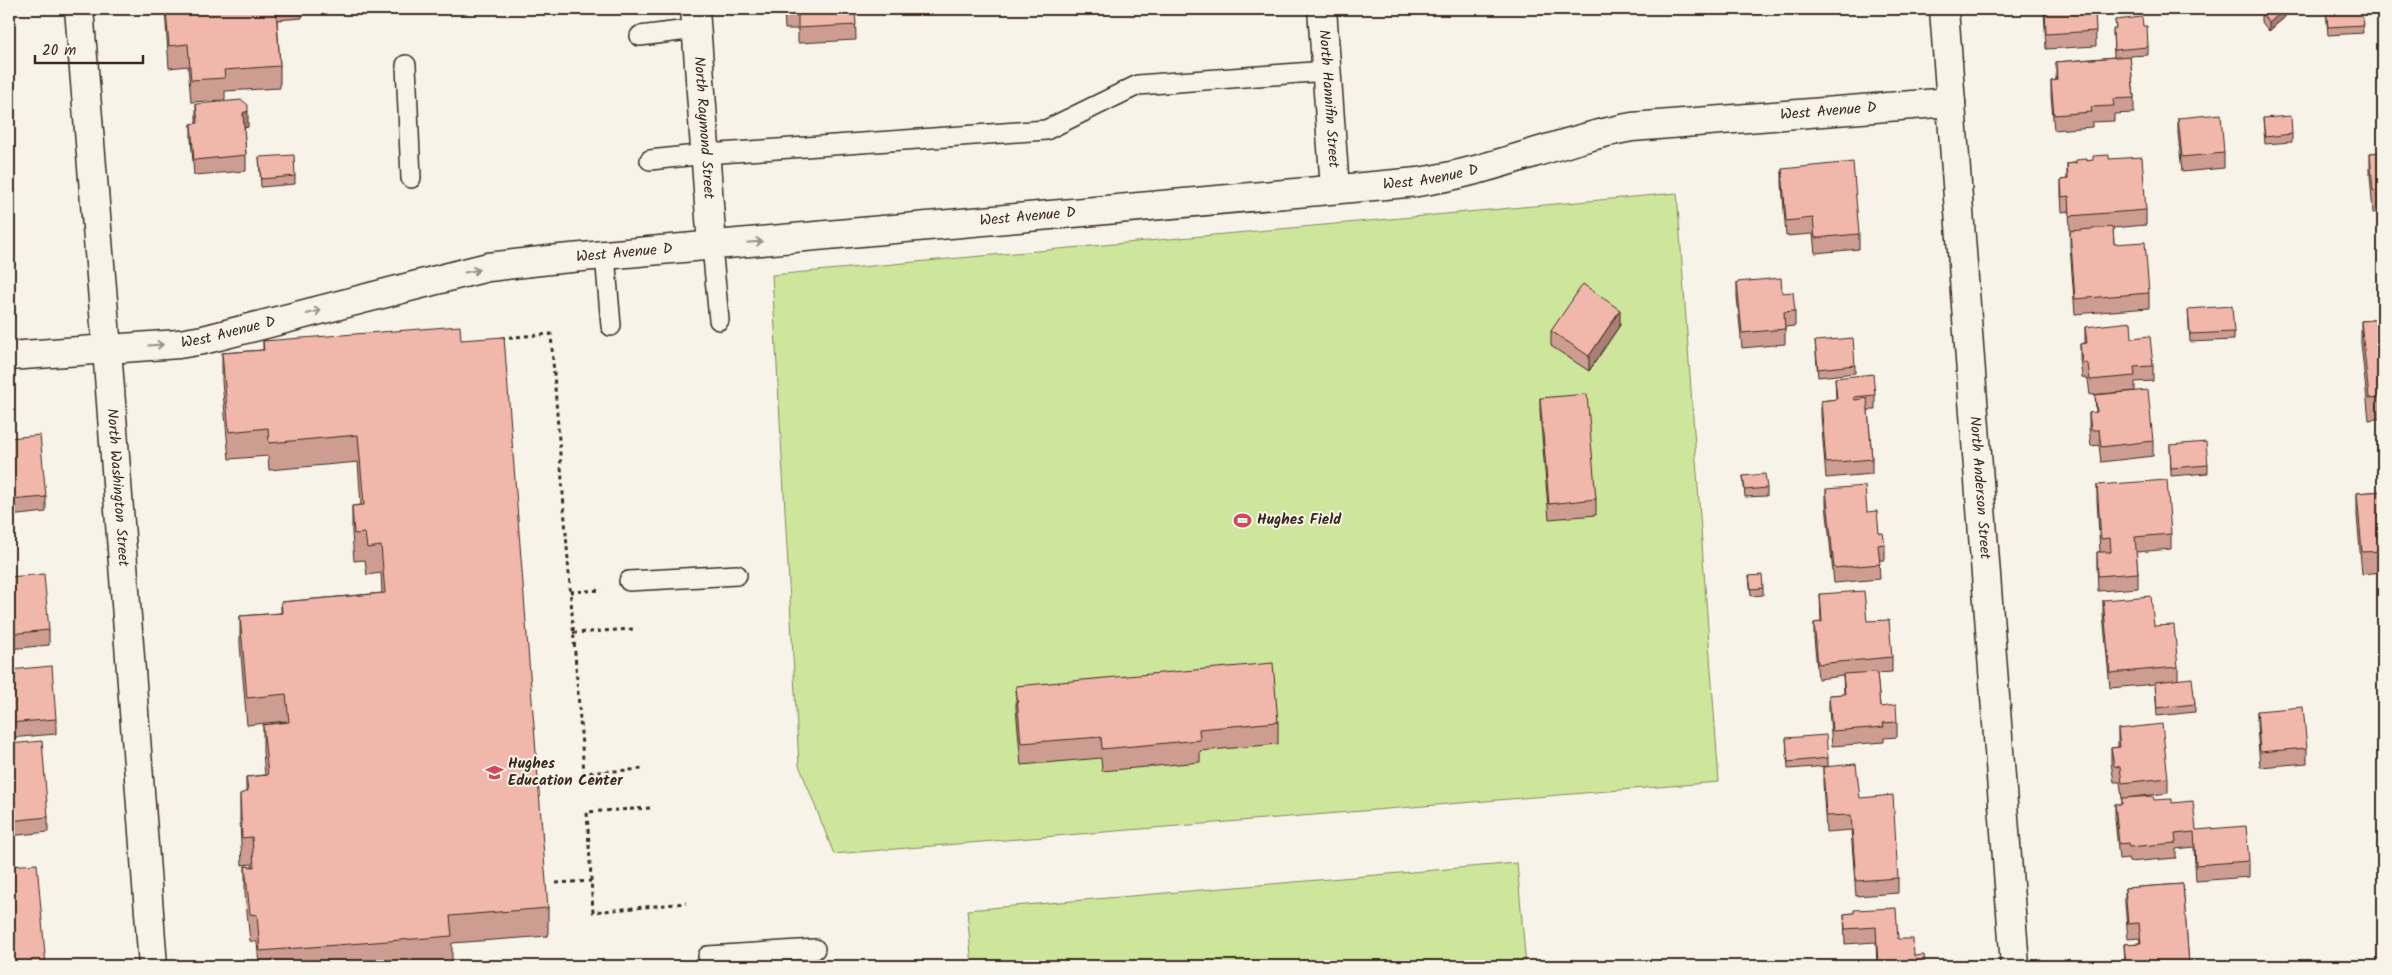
<svg xmlns="http://www.w3.org/2000/svg" width="2392" height="975" viewBox="0 0 2392 975" font-family="Kalam,sans-serif">
	<rect width="100%" height="100%" fill="#f7f3e8"/>
	<filter id="ink" filterUnits="userSpaceOnUse"><feTurbulence type="fractalNoise" baseFrequency=".02" numOctaves="2"/><feDisplacementMap in="SourceGraphic" scale="10" xChannelSelector="R" yChannelSelector="G"/><feConvolveMatrix kernelMatrix="1 2 1 2 8 2 1 2 1" color-interpolation-filters="sRGB"/></filter>
	<g filter="url(#ink)">
		<!-- pitch -->
		<path fill="#cde69c" stroke="#84885d" d="M1677 193 1719 782 834 854 799 765 772 275Z
			M1517 863 1526 966H972L967 910Z"/>
		<g fill="none" stroke-linecap="round" stroke-linejoin="round">
			<defs>
				<path id="service" d="M640 36 696 29
					M406 65 411 178
					M650 160 706 154 1046 130 1138 85 1326 71
					M712 246 719 320
					M605 255 611 326
					M629 581 737 575
					M708 956 815 949"/>
				<g id="minor">
					<path id="s1" d="M695 9 712 246"/>
					<path id="s2" d="M1322 9 1335 189"/>
					<path id="s3" d="M1944 9 2015 966"/>
					<path id="s4" d="M9 356 179 344 203 340 460 274 488 267 549 260 1418 182C1491 172 1559 140 1632 127L1951 102"/>
				</g>
				<g id="secondary">
					<path id="s5" d="M79 9 107 349 153 966"/>
				</g>
			</defs>
			<!-- service casing -->
			<use href="#service" stroke="#3b2a1e" stroke-width="22"/>
			<!-- minor casing -->
			<use href="#minor" stroke="#3b2a1e" stroke-width="31"/>
			<!-- secondary casing -->
			<use href="#secondary" stroke="#3b2a1e" stroke-width="31"/>
			<!-- path -->
			<path stroke="#3b2a1e" stroke-width="3" stroke-dasharray="4 4" stroke-linecap="butt" d="M501 338 551 334 584 773 643 769
				M570 592 602 590
				M573 633 633 629
				M650 808 587 812 593 912 686 903
				M556 883 591 881"/>
			<!-- service -->
			<use href="#service" stroke="#f7f3e8" stroke-width="19"/>
			<!-- minor -->
			<use href="#minor" stroke="#f7f3e8" stroke-width="28"/>
			<!-- secondary -->
			<use href="#secondary" stroke="#f7f3e8" stroke-width="28"/>
		</g>
		<!-- wall -->
		<path fill="#ce9d92" stroke="#3b2a1e" d="M165 9H302V18L277 20 280 66V88L225 91V100L191 102 188 66 169 68Z
			M784 9H855L856 40 798 43V29H785Z
			M2044 9H2095L2096 46 2046 49Z
			M2326 9H2361L2363 33 2328 35Z
			M2261 13 2285 17 2269 31 2261 21Z
			M2115 20 2143 26 2148 47V55L2130 56 2134 98V113L2114 114V121L2092 122V127L2054 130 2051 96V81L2056 80V62L2114 57 2113 29H2116Z
			M196 104 248 127 244 128 246 155V171L194 175 191 139V124L196 123Z
			M2178 118 2224 153V168L2182 172 2178 133Z
			M2263 118 2292 134V142L2265 144Z
			M2383 152V212L2373 213 2370 175V153Z
			M259 157 295 176V184L261 187Z
			M2109 159 2146 210V225L2113 228 2114 244 2149 293V308L2075 314 2070 246V231L2069 211 2062 212 2061 195V180L2067 179V164L2087 161Z
			M1782 169 1859 234V249L1815 253 1813 234 1786 236 1782 184Z
			M1737 282 1782 293 1795 311V326L1785 327V344L1742 348 1737 297Z
			M2188 309 2234 332V340L2190 342Z
			M2383 319V418L2369 420 2361 343V321Z
			M1620 325 1589 371 1551 346V331Z
			M2085 327 2132 338 2153 366V381L2135 382V391L2090 395 2088 379 2082 377 2080 359V344L2085 343Z
			M461 340 548 908V936L452 943V963L411 966H259L257 942 250 941 245 893V866L252 867V864L242 865 240 822V794L246 792V777L265 775 263 752V725L286 722V721L247 725 240 644V616L281 613V602L382 593 381 573 367 575 365 560 354 561 352 533V506L361 505 358 462 269 470 268 456 229 459 222 381V353L263 350V341Z
			M1815 341 1855 365V373L1818 377Z
			M1835 378 1875 395V410H1868L1872 459V474L1826 478 1821 416V401L1836 399Z
			M2095 395 2153 441V456L2101 462 2099 445 2091 446 2089 428V413H2096Z
			M1540 398 1596 499V515L1549 519 1540 413Z
			M9 438 46 497V512L9 516Z
			M2170 445 2208 465V473L2171 476Z
			M1743 476 1767 488V496L1745 497Z
			M2097 485 2171 534V549L2136 552 2138 573V588L2098 591 2097 567V552H2100L2097 500Z
			M1826 489 1867 512 1885 544V560H1879L1880 579 1834 583 1826 504Z
			M2383 491V572L2362 574 2357 515V493Z
			M1749 576 1763 588V595L1751 596Z
			M9 577 49 630V645L9 649Z
			M1820 594 1867 621 1892 657V672L1877 673 1880 707 1897 722V737L1884 738V742L1832 746 1829 710V695L1844 694 1843 676 1818 679 1814 638V623L1821 622Z
			M2103 600 2154 626 2178 667V680L2195 704V712L2157 716 2155 684 2110 688 2103 615Z
			M9 670 56 719V734L9 738Z
			M1016 686 1278 722V744L1200 751V762L1102 771 1101 758 1021 765 1016 707Z
			M2257 711 2307 748V763L2260 767 2257 726Z
			M2118 729 2168 778V793L2126 798 2172 803 2196 830 2249 861V877L2196 881 2194 847 2176 849V858L2129 862 2128 858 2119 859 2115 819V804H2122V798L2120 782H2114L2111 763V748L2118 747Z
			M1786 738 1828 758V766L1788 769Z
			M9 744 48 817V832L9 836Z
			M1823 767 1860 798 1898 878V893L1856 896 1851 830 1826 832 1823 782Z
			M2183 884 2189 966H2125L2124 944 2140 943 2139 938 2128 939 2125 904V888Z
			M1854 913 1898 939 1925 966H1877L1876 942 1845 944 1844 914Z"/>
		<!-- shaded-wall -->
		<path fill="#a88077" stroke="#3b2a1e" d="M2285 9V17L2269 31V23Z
			M248 111V127L243 128V113Z
			M1620 310V325L1589 371V356Z"/>
		<!-- building -->
		<path fill="#f0b7aa" stroke="#3b2a1e" d="M202 9H276L280 66 224 70 225 78 191 80 188 44 169 46 166 11Z
			M276 9H302V10L276 12Z
			M785 9H855L856 25 798 28V14H785Z
			M2045 9H2095L2096 31 2046 34Z
			M2265 9H2285L2269 23 2261 13Z
			M2326 9H2361L2363 25 2328 27Z
			M2142 17 2143 26H2147L2148 47 2114 50 2113 29 2116 28 2115 20Z
			M2130 56 2134 98 2113 99 2114 106 2091 107 2092 112 2054 115 2051 81 2057 80 2056 62Z
			M242 100 248 105V111L243 113 246 155 194 160 191 124 198 123 196 104Z
			M2221 114 2224 153 2182 157 2178 118Z
			M2291 116 2292 134 2265 137 2263 118Z
			M2383 152V190L2373 191 2370 153Z
			M294 155 295 176 261 179 259 157Z
			M2109 155V159L2142 157 2146 210 2070 216 2069 196 2062 197 2061 180 2068 179 2067 164 2076 163V160L2087 159V161L2093 160V156Z
			M1853 162 1859 234 1815 238 1813 218 1786 221 1782 169Z
			M2113 227 2114 244 2145 242 2149 293 2075 299 2070 231Z
			M1781 278 1782 293 1793 292 1795 311 1784 312 1785 329 1742 333 1737 282Z
			M1583 284 1620 310 1589 356 1551 331Z
			M2232 306 2234 332 2190 334 2188 309Z
			M2383 319V397L2369 398 2361 321Z
			M2131 322 2132 338 2150 336 2153 366 2134 367 2135 376 2090 380 2088 364 2082 362 2080 344 2087 343 2085 327Z
			M460 326 461 340 504 337 548 908 450 916 452 936 260 951 257 915 250 914 245 866 254 867 252 837 242 838 240 794 248 791 246 777 268 775 263 725 289 722 286 694 247 698 240 616 282 613 281 602 385 593 381 546 367 548 365 533 354 534 352 506 364 505 358 435 269 443 268 428 229 432 222 353 264 350 263 341Z
			M1853 338 1855 365 1818 369 1815 341Z
			M1873 374 1875 395 1854 397 1855 400 1867 398 1872 459 1826 463 1821 401 1837 399 1835 378Z
			M2148 390 2153 441 2101 447 2099 430H2091L2089 413 2097 412 2095 395Z
			M1587 394 1596 499 1549 504 1540 398Z
			M40 435 46 497 9 500V438Z
			M2206 442 2208 465 2171 468 2170 445Z
			M1765 474 1767 488 1745 490 1743 476Z
			M2167 480 2171 534 2135 537 2138 573 2098 576 2097 552H2111L2110 538 2101 539 2097 485Z
			M1865 486 1867 512 1877 511 1879 533H1883L1885 544 1878 545 1880 564 1834 568 1826 489Z
			M2383 491V551L2362 552 2357 493Z
			M44 574 49 630 9 634V577Z
			M1762 575 1763 588 1751 589 1749 576Z
			M1864 591 1867 621 1889 620 1892 657 1818 664 1814 623 1822 622 1820 594Z
			M2151 596 2154 626 2174 625 2178 667 2110 673 2103 600Z
			M1273 663 1278 722 1199 729 1200 740 1102 749 1101 737 1021 743 1016 686Z
			M52 666 56 719 9 723V670Z
			M1877 672 1880 707 1896 705 1897 722 1883 723 1884 727 1832 731 1829 695 1845 694 1843 674Z
			M2192 678 2195 704 2157 708 2155 682Z
			M2303 707 2307 748 2260 752 2257 711Z
			M2162 724 2168 778 2122 783 2120 767 2114 766 2111 748 2120 747 2118 729Z
			M1826 735 1828 758 1788 762 1786 738Z
			M42 741 48 817 9 821V744Z
			M1856 764 1860 798 1893 795 1898 878 1856 881 1851 815 1826 816 1823 767Z
			M2153 796 2154 800 2172 799V803L2193 801 2196 830 2246 826 2249 861 2196 865 2194 832 2175 834 2176 843 2129 847 2128 843 2119 844 2115 804H2122V798Z
			M37 864 46 966H9V866Z
			M2183 884 2189 964 2157 966H2126L2124 944 2141 943 2139 923 2128 924 2125 888Z
			M1896 908 1898 939H1913L1914 956 1924 955 1925 966H1878L1876 927 1845 929 1844 914 1854 913V910Z"/>
		<!-- one-way arrows -->
		<defs><path id="oneway-shaft" d="M-6 0H5M1.5-3L5.5 0L1.5 3" fill="none" stroke-width="1.6" stroke-linecap="round" stroke-linejoin="round" transform="scale(1.25)"/></defs>
		<g stroke="#998e83">
			<use href="#oneway-shaft" transform="translate(755 242) rotate(-5)"/>
			<use href="#oneway-shaft" transform="translate(472 271) rotate(-12)"/>
			<use href="#oneway-shaft" transform="translate(314 312) rotate(-15)"/>
			<use href="#oneway-shaft" transform="translate(156 345) rotate(-4)"/>
		</g>
	</g>
	<!-- icons -->
	<defs>
		<symbol id="stadium-bare" viewBox="-9 -9 18 18"><path d="M0-5a6.5 5 0 1 0 0 10a6.5 5 0 1 0 0-10ZM-3.5-1.8h7v3.6h-7Z" fill="#d1495b" stroke="#f7f3e8" stroke-width="2.5" paint-order="stroke"/></symbol>
		<symbol id="school-bare" viewBox="-9 -9 18 18"><path d="M0-5L7-2L0 1L-7-2ZM-4 1L0 2.5L4 1V4Q0 6-4 4Z" fill="#d1495b" stroke="#f7f3e8" stroke-width="2.5" paint-order="stroke"/></symbol>
	</defs>
	<g fill-rule="evenodd">
		<use href="#stadium-bare" x="1230" y="508" width="25" height="25"/>
		<use href="#school-bare" x="482" y="760" width="25" height="25"/>
	</g>
	<g text-anchor="middle" dominant-baseline="central" stroke-width="4" stroke-linejoin="round" paint-order="stroke">
		<!-- street labels -->
		<g font-size="15" fill="#3b2a1e" stroke="#f7f3e8">
			<text stroke="none"><textPath href="#s2" startOffset="90">North Hannifin Street</textPath></text>
			<text stroke="none"><textPath href="#s4" startOffset="1841">West Avenue D</textPath></text>
			<text stroke="none"><textPath href="#s1" startOffset="119">North Raymond Street</textPath></text>
			<text stroke="none"><textPath href="#s4" startOffset="1436">West Avenue D</textPath></text>
			<text stroke="none"><textPath href="#s4" startOffset="1031">West Avenue D</textPath></text>
			<text stroke="none"><textPath href="#s4" startOffset="626">West Avenue D</textPath></text>
			<text stroke="none"><textPath href="#s4" startOffset="221">West Avenue D</textPath></text>
			<text stroke="none"><textPath href="#s5" startOffset="480">North Washington Street</textPath></text>
			<text stroke="none"><textPath href="#s3" startOffset="480">North Anderson Street</textPath></text>
		</g>
		<!-- poi labels -->
		<g font-size="15" font-weight="bold" fill="#3b2a1e" stroke="#f7f3e8" text-anchor="start">
			<text x="1257" y="520">Hughes Field</text>
			<text x="508" y="764">Hughes<tspan x="508" dy="17">Education Center</tspan></text>
		</g>
	</g>
	<!-- margin -->
	<rect width="2392" height="975" fill="none" stroke="#f7f3e8" stroke-width="30"/>
	<rect x="15" y="15" width="2362" height="945" fill="none" stroke="#3b2a1e" stroke-width="2" filter="url(#ink)"/>
	<!-- scale -->
	<path d="M35 55v8h108v-8" fill="none" stroke="#3b2a1e" stroke-width="2.5"/>
	<text x="42" y="55" font-size="15" fill="#3b2a1e" stroke="#f7f3e8" stroke-width="4" paint-order="stroke">20 m</text>
</svg>
